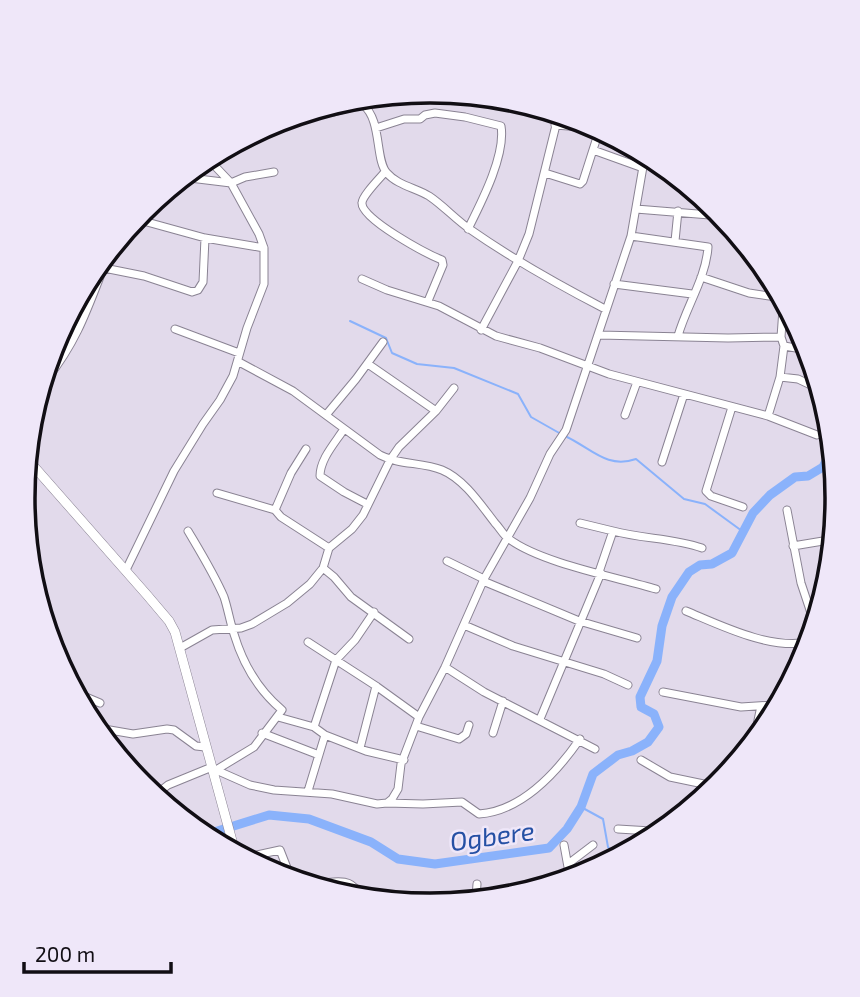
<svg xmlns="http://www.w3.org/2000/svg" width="860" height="997" viewBox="0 0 860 997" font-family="'Exo 2',sans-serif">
	<rect width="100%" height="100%" fill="#e2daeb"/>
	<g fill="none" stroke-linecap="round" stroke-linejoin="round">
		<!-- stream -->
		<path stroke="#8ab2fb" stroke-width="2" d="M350 321 386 338 392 353 417 364 454 368 518 394 531 417 561 434
			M567 437C592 449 607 469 636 459L684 499 705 504 742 531
			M581 807 603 819 608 847 615 855"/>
		<!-- river -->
		<path stroke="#8ab2fb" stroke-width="9" d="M211 833 269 815 309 819 371 842 398 859 435 864 549 848 567 829 581 807 593 774 618 755 632 751 648 742 659 727 654 714 641 707 640 697 657 661 662 626 672 597 689 572 700 565 712 564 732 553 753 513 770 495 795 477 808 476 823 467 829 455"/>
		<defs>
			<path id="minor" d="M363 105C382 119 375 161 387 173 397 185 416 188 429 196 444 206 456 220 471 230 514 260 559 285 605 309
				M334 112 352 107
				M555 125 594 128
				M376 128 404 119H420L425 115 435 113 465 117 501 126C506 155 481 203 468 229
				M593 150 643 168
				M385 172C380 178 362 196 362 203 361 219 427 254 442 260L443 265 428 301
				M545 173 580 184 583 181 599 131
				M190 178 231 183 245 177 274 172
				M636 209 722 216
				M136 219 205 238 264 248
				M631 236 708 247C706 278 686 307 678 336
				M675 241 678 211
				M104 268 144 276 192 292 198 290 203 282 205 238
				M701 277 749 293 776 297
				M362 279 387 290 439 306 496 336 540 348 609 374 768 416 817 435
				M614 284 692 294
				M783 309 781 337 784 346 808 350
				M175 329 239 353
				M481 330 518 261 529 234 558 117
				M599 335 728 338 781 337
				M239 362 293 391 380 455C399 465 422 462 442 470 464 479 481 505 495 523 500 528 503 535 509 539 541 563 616 577 656 589
				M368 364 436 411
				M780 377 798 379 815 387
				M47 379C76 342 86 313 103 269
				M732 407 706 491 711 496 743 507
				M326 415 356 379 383 342
				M625 415 637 382
				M768 416 780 377 784 346
				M344 429C335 443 320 459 320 476L344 492 367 504
				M662 462 684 394
				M217 493 275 510 281 517 329 548
				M275 510 291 473 306 449
				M787 510 801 583 813 619
				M580 523 613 531
				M188 531C201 553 214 574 224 597 228 609 230 622 234 634 243 664 258 690 282 710L254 747 216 770
				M793 546 829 540
				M447 561 484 579
				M323 568 334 577 351 597 409 639
				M126 570 174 471 203 424 220 400 233 376 247 328 264 284V248L259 234 231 183 212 163
				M599 572 613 531C643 539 673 538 702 548
				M483 581 579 621 637 638
				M686 611C722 626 770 650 809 642
				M464 625 513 646 604 674 628 685
				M308 642 376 686 419 717
				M180 648 212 630 241 628 252 624 287 603 310 584 323 568 329 548 352 529 363 515 390 460 399 447 436 411 454 388
				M445 667 484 692 595 749
				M663 692 741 707 772 705
				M81 695 100 703
				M278 717 314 727 325 735 366 751 404 760
				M540 719 601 573
				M416 726 459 739 466 734 469 725
				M314 727 336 660 355 640 374 612
				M104 729 133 734 167 729 174 730 196 746 205 747
				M756 730 761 706
				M262 733 319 755
				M493 733 503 701
				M360 748 376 686
				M641 760 670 777 718 787
				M213 772 216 770 250 785 274 790 332 794 377 804 387 803 392 799 398 789 401 764 419 717 445 667 484 579 530 498 550 454 566 430 631 236 644 161
				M308 791 325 735
				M155 795 168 785 212 767
				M387 803 423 804 462 802 479 814C522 811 557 772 580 739
				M618 829 651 831
				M564 845 570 878
				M247 857 280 850 291 878
				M568 864 593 845
				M318 883C332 883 349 877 357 891
				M476 897 477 884"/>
			<path id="major" d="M30 462 147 595 169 621 175 632 234 848"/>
		</defs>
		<!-- minor casing -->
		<use href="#minor" stroke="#8a8393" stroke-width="9"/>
		<!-- major casing -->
		<use href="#major" stroke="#8a8393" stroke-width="10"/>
		<!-- minor -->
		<use href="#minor" stroke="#fff" stroke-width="7"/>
		<!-- major -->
		<use href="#major" stroke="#fff" stroke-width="9"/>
	</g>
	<g text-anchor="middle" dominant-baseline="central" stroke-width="5" stroke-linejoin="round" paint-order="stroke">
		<!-- water labels -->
		<g font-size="26" font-style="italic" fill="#2550a4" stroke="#efe7f9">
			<text transform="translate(492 835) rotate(-8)">Ogbere</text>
		</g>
	</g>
	<!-- crop -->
	<path d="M0 0H860V997H0ZM35 498a395 395 0 1 1 790 0a395 395 0 1 1-790 0Z" fill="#efe7f9" fill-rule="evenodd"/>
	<path fill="none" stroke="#110e14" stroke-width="3.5" d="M35 498a395 395 0 1 1 790 0a395 395 0 1 1-790 0Z"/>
	<!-- scale -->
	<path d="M24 962v10h147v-10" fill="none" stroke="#110e14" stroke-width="3.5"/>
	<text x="35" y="962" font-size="21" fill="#110e14" stroke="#efe7f9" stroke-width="5" paint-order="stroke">200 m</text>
</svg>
